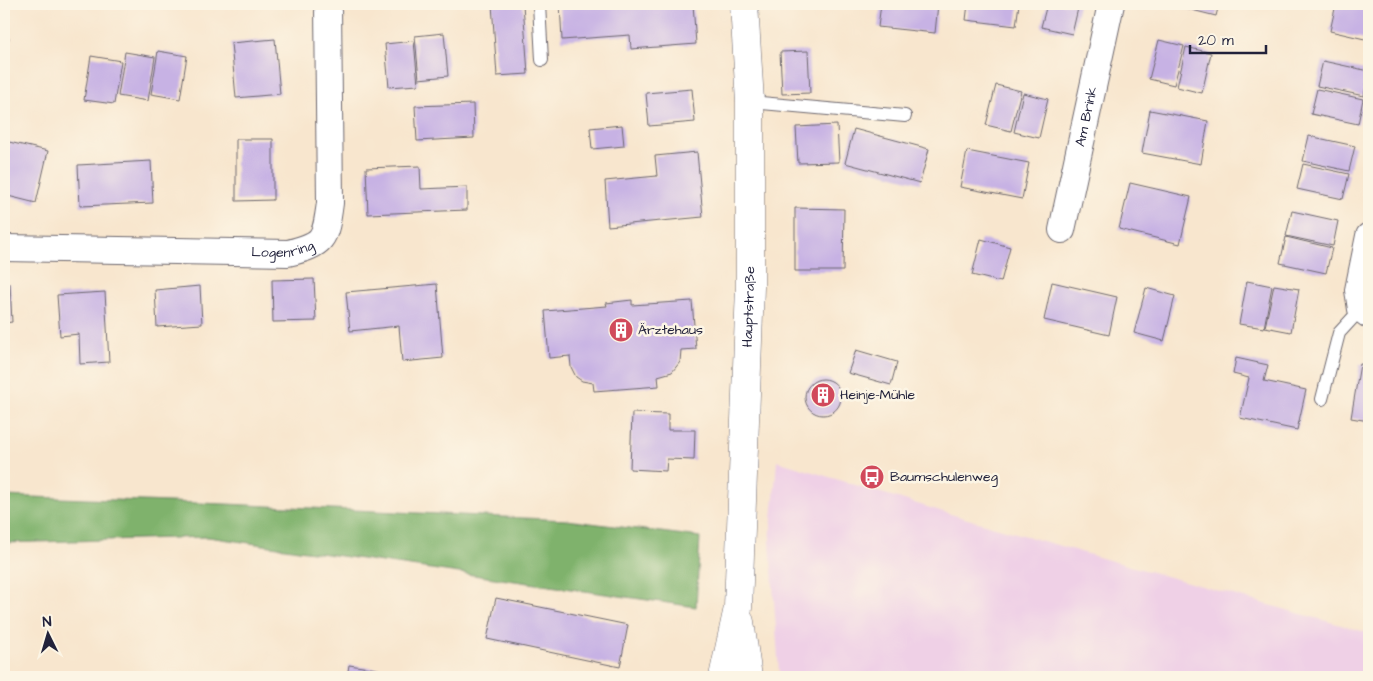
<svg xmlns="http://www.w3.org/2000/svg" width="1373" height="681" viewBox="0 0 1373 681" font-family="'Architects Daughter',sans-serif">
	<rect width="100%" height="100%" fill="#fcf5e5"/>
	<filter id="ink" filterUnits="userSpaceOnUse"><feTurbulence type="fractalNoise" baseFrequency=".02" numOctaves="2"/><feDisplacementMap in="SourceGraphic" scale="10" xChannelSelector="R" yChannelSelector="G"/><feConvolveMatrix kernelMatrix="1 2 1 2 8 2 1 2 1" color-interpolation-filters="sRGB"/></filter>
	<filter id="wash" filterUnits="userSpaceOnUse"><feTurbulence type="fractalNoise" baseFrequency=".0096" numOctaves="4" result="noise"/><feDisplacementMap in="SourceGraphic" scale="20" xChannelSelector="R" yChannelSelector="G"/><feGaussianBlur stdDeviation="1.12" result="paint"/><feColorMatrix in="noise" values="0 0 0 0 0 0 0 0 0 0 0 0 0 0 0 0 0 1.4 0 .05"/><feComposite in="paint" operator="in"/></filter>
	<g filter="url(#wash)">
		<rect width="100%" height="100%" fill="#f8e6ce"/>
		<!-- built -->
		<path fill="#efd0e6" d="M777 461 940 511 1091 555 1369 633V677H783L779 673 770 542Z"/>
		<!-- forest -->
		<path fill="#7fb26c" stroke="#506a54" d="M4 496 226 504 567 520 700 537 696 607 208 537 4 543Z"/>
		<g id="blocks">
			<!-- building -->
			<path fill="#c7b2e4" d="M492 4H523L528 74 497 76Z
				M560 4H693L696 44 631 49 630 35 562 40Z
				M881 4H938L935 33 878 27Z
				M968 4H1019L1016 26 966 20Z
				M1047 4H1079L1072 34 1041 27Z
				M1168 4H1191L1190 10Z
				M1193 4H1219L1216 16 1192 10Z
				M1336 4H1369V40L1330 31Z
				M444 33 448 76 419 79 415 36Z
				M4 37 9 38 4 58Z
				M275 39 280 94 236 98 231 43Z
				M1159 40 1184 46 1174 85 1149 79Z
				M414 41 418 85 389 87 385 44Z
				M1186 47 1211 53 1202 93 1177 87Z
				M158 51 187 56 180 99 151 94Z
				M808 51 810 93 782 94 780 52Z
				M125 52 155 57 148 101 118 96Z
				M91 56 121 61 114 104 84 100Z
				M1323 61 1369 71 1364 96 1317 86Z
				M996 85 1021 91 1011 131 986 125Z
				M692 89 695 122 649 126 646 93Z
				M1317 89 1363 99 1358 124 1311 114Z
				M1023 93 1048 99 1039 138 1014 132Z
				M473 104 474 138 417 141 415 106Z
				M1150 110 1208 121 1201 164 1142 153Z
				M622 125 624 146 592 149 590 128Z
				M837 125 839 162 798 163 796 127Z
				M854 129 929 149 920 183 845 163Z
				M1309 136 1355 146 1349 171 1303 161Z
				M236 139H273V200L236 201Z
				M9 142 48 151 36 203 4 195V162Z
				M967 151 1029 163 1022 199 960 187Z
				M697 152 703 217 608 226 605 181 657 176 655 156Z
				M151 161 153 203 80 206 78 165Z
				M1303 164 1349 174 1343 199 1297 189Z
				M420 166 421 189 467 187V210L368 214 366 168Z
				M1130 183 1191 197 1180 244 1119 229Z
				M795 208 844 209 843 271H795Z
				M1292 211 1338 221 1333 246 1286 236Z
				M1286 237 1332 248 1326 273 1280 263Z
				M981 239 1010 247 1001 282 972 275Z
				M314 279 316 321 273 322 272 280Z
				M1247 281 1272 286 1264 328 1239 324Z
				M1052 282 1117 297 1109 335 1044 320Z
				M10 284 12 322 4 323V285Z
				M437 284 443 358 402 362 399 326 350 331 346 292Z
				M1274 285 1299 289 1291 332 1265 327Z
				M200 286 202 324 157 327 155 290Z
				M1146 288 1175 296 1164 341 1134 333Z
				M105 292 109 362 80 364 79 334 60 336 57 295Z
				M632 300V305L692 301 696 349 681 350 680 362 672 372 658 376 659 386 594 391 593 383 582 381 576 377 571 367 570 356 549 358 545 311 607 306 606 303Z
				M856 350 897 362 891 385 848 373Z
				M1236 358 1268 365 1264 381 1306 390 1297 430 1240 418 1249 378 1233 374Z
				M1360 364 1369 365V421L1351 418Z
				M805 397a18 18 0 1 1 36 0a18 18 0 1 1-36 0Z
				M632 413 668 414V430H695L694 460 667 459 666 471 630 469Z
				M496 598 628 625 620 667 487 639Z
				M349 665 424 676V677H347Z"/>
		</g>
	</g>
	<g filter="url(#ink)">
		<use href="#blocks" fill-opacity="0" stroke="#6d676e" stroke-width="1"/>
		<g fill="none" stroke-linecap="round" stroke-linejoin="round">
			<defs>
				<path id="service" d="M539 4 542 60
					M750 102 905 116
					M1322 399 1339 333 1361 309"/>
				<g id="minor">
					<path id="s1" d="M1062 230 1111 4"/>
					<path d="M1369 236 1358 290 1361 309 1369 315"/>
					<path id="s2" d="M4 248 288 253C324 244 325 240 330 203L328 4"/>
				</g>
				<g id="secondary">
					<path d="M740 622 748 677"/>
					<path id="s3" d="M723 677 738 608 750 287V102L744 4"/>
				</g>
			</defs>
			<!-- service casing -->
			<use href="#service" stroke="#6d676e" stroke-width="14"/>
			<!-- minor casing -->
			<use href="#minor" stroke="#6d676e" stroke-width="28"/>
			<!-- secondary casing -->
			<use href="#secondary" stroke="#6d676e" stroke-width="29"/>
			<!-- service -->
			<use href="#service" stroke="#fff" stroke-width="12"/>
			<!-- minor -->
			<use href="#minor" stroke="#fff" stroke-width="26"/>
			<!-- secondary -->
			<use href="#secondary" stroke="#fff" stroke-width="28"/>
		</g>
	</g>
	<!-- icons -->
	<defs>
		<symbol id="building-disc" viewBox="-11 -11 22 22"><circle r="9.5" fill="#d1495b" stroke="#fcf5e5"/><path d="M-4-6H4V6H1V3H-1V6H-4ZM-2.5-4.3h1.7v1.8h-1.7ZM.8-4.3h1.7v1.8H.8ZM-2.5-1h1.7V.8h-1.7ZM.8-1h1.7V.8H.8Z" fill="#fff"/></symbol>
		<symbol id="bus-disc" viewBox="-11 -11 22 22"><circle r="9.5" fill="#d1495b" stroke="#fcf5e5"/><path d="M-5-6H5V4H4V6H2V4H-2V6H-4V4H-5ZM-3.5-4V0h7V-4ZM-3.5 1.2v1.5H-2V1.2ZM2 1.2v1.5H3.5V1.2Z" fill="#fff"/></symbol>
	</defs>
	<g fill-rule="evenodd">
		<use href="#building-disc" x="607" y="316" width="28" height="28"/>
		<use href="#building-disc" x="809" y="381" width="28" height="28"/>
		<use href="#bus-disc" x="858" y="463" width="28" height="28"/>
	</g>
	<g text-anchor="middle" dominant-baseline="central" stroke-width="5" stroke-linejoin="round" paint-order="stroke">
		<!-- street labels -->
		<g font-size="14" fill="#22223b" stroke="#fcf5e5">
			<text stroke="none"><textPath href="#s1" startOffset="116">Am Brink</textPath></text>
			<text stroke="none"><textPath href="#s2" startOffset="279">Logenring</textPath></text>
			<text stroke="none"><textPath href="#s3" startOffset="372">Hauptstraße</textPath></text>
		</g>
		<!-- poi labels -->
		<g font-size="14" fill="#22223b" stroke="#fcf5e5" text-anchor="start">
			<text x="638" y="330">Ärztehaus</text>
			<text x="840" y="395">Heinje-Mühle</text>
			<text x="890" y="477">Baumschulenweg</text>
		</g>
	</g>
	<!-- margin -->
	<rect width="1373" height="681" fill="none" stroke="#fcf5e5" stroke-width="20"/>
	<!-- north arrow -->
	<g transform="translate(48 634) rotate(355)" stroke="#fcf5e5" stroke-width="4" paint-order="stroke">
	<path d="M0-4L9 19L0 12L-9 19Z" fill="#22223b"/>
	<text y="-8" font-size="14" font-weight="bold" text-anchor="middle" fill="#22223b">N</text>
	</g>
	<!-- scale -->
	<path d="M1190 45v8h76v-8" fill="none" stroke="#22223b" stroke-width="2.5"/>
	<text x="1198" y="45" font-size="15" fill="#22223b" stroke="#fcf5e5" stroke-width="4" paint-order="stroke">20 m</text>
</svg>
